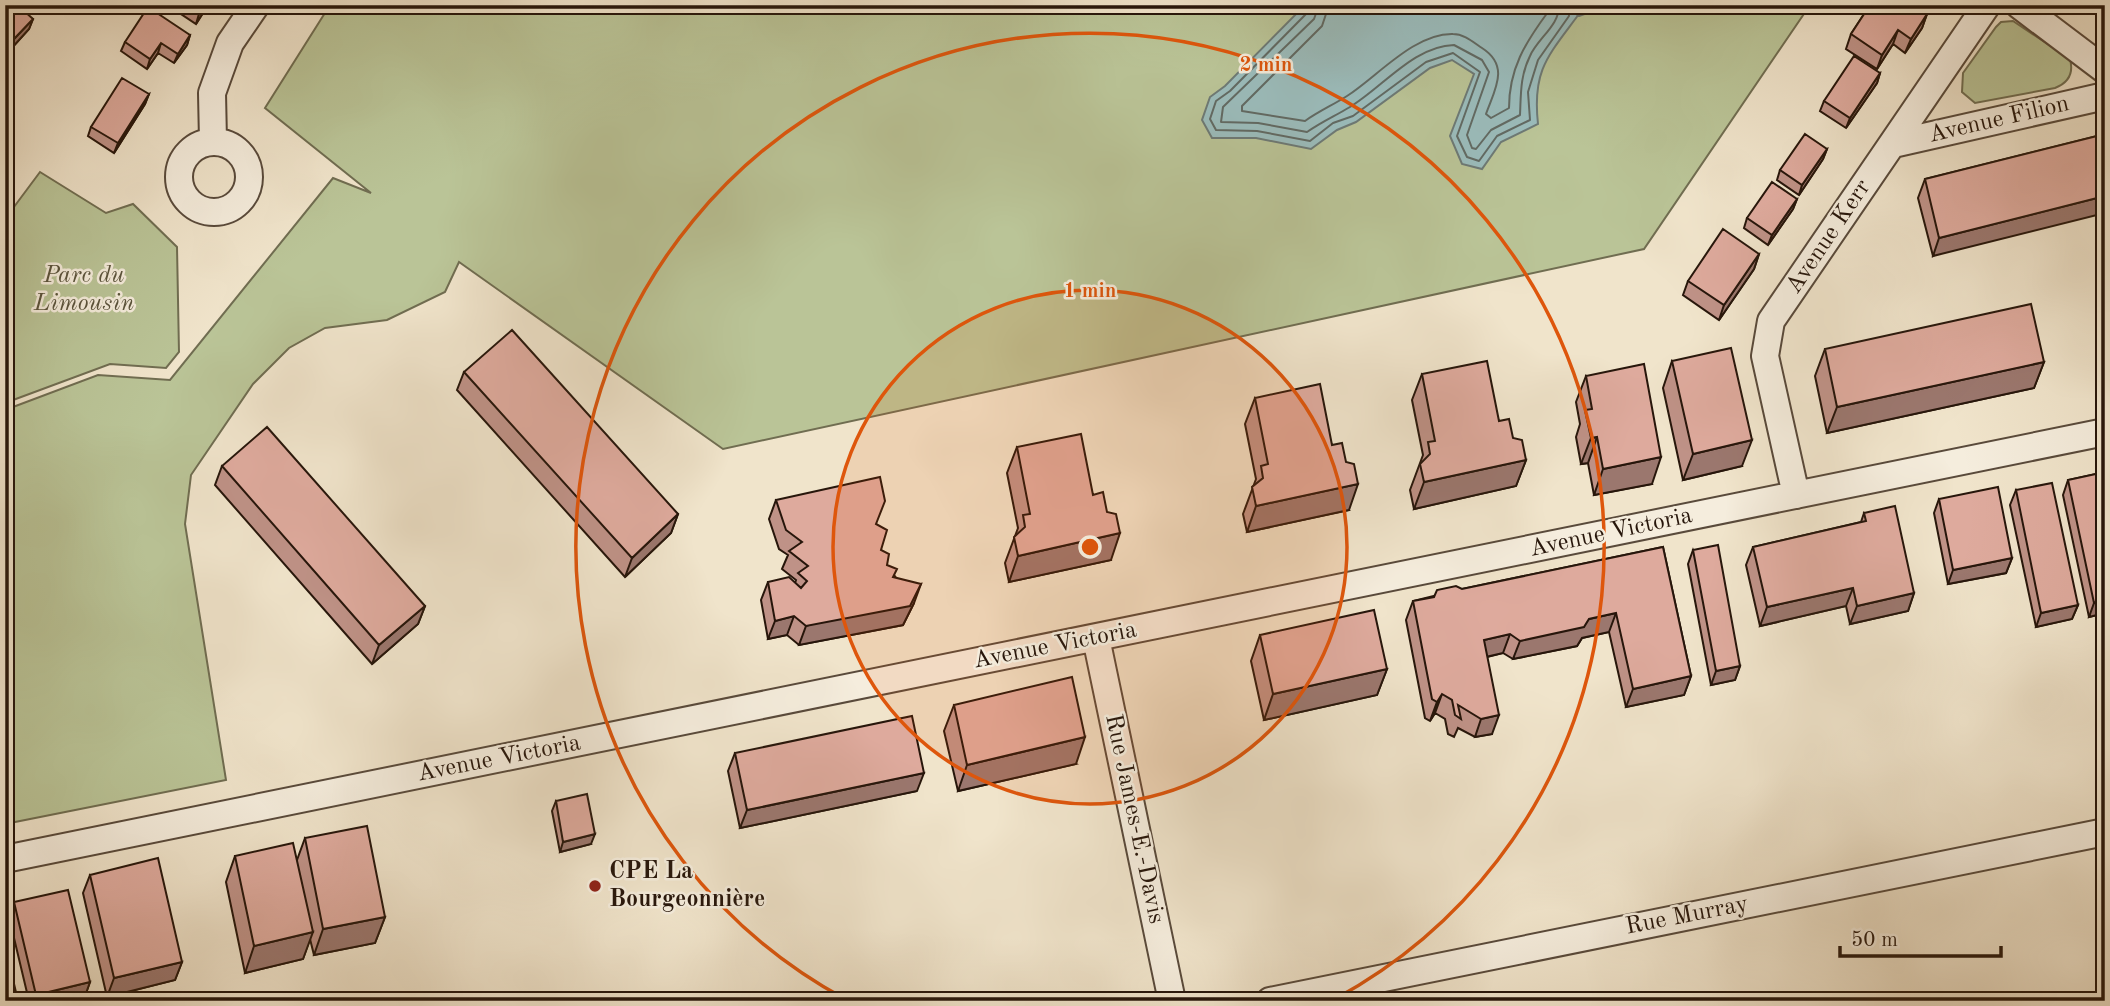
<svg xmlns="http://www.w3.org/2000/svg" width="2110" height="1006" viewBox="0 0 2110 1006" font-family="'Old Standard TT',serif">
	<rect width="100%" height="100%" fill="#f0e4cb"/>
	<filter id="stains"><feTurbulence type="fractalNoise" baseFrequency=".00286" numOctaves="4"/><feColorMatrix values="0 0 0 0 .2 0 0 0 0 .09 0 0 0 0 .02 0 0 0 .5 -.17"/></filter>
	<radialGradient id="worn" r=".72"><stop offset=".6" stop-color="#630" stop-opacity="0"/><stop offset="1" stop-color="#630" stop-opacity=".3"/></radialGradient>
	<!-- green -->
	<path fill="#bac497" stroke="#706d51" stroke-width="2" d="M330 5H1810L1644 249 723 449 459 262 445 292 387 320 325 328 289 348 253 384 191 475 185 524 226 780 5 824V410L98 375 170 380 333 178 371 193 265 108Z
		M2013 21 2070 59C2074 74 2068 83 2055 88L1975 103 1962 92 1963 73 1996 27 2001 22Z
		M40 172 106 213 133 204 177 247 179 352 166 368 110 364 5 403V219Z"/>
	<!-- water -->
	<path fill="#9bbdbd" stroke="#6d7a76" stroke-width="2" d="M1305 5H1573L1579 14C1548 56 1532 70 1538 124L1501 142 1482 169 1462 164 1450 136 1474 74 1452 60 1430 68 1356 122 1337 130 1311 149 1256 138H1212L1202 120 1210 97 1225 86Z"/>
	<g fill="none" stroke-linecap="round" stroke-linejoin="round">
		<!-- shore -->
		<path stroke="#616a64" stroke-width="2" d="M1310 5 1307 13 1230 91 1216 101 1210 119 1216 130 1257 131 1310 141 1333 123 1353 116 1426 62 1453 53 1480 72 1457 136 1467 157 1479 161 1497 136 1530 120 1528 92 1538 60 1569 16 1568 5
			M1319 5 1314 19 1223 107 1221 122 1258 123 1307 132C1323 121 1335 116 1350 107 1383 87 1414 46 1454 45L1482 60 1489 72 1467 135 1472 148 1476 149 1491 130 1520 115C1521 94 1520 76 1530 56 1537 39 1560 25 1559 5
			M1329 5 1322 26 1242 106V111L1305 121C1319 111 1333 105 1347 96 1377 77 1414 33 1453 34 1464 34 1473 42 1482 48 1510 66 1495 89 1486 114L1491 118 1509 108C1509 69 1525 43 1548 12V5"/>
		<!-- stream -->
		<path stroke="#6d7a76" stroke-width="6" d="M1579 14 1604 5"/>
		<defs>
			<path id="minor" d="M2019 5 2105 70
				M213 141 212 93 230 43 256 5
				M179 177a35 35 0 1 1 70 0a35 35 0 1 1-70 0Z
				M1893 144 2105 96
				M1796 495 1765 356 1771 321 1987 5
				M1096 638 1172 1001
				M5 859 2105 432
				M1270 1001 2105 832"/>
		</defs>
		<!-- minor casing -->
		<use href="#minor" stroke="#594a3b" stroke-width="30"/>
		<!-- minor -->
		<use href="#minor" stroke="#f5eddd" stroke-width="26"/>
	</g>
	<!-- wall -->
	<path fill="#bf9287" stroke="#27160b" stroke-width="2" d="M5 5 33 19 29 29 10 50 5 46Z
		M177 5H208L196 24 175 10Z
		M1870 5H1920L1918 8 1927 14 1922 28 1905 53 1893 44 1877 69 1846 49 1851 34Z
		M190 35 187 45 174 63 158 53 147 69 121 51 125 42Z
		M1880 73 1877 83 1846 128 1820 111 1824 101Z
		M149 94 145 104 114 153 88 136 91 127Z
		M2105 134 1933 256 1918 198 1925 179Z
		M1827 149 1823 159 1799 195 1777 180 1780 170Z
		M1797 199 1793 209 1768 245 1744 228 1747 218Z
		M1759 254 1754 269 1719 320 1683 295 1688 281Z
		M1825 349 2044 362 2034 388 1827 433 1815 376Z
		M1672 361 1742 466 1683 480 1663 388Z
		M464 372 678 514 671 533 625 577 457 390Z
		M1422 374 1499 421 1513 438 1526 460 1516 486 1414 509 1410 490 1423 455 1412 400Z
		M1586 376 1652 484 1594 495 1588 463 1581 464 1576 437 1580 424 1576 402Z
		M1255 398 1349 510 1247 532 1243 514 1256 479 1245 424Z
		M1017 447 1093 495 1111 560 1009 582 1005 563 1018 528 1007 473Z
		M222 466 425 606 418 624 372 664 215 485Z
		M2105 472V613L2089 617 2063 495 2068 480Z
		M2016 490 2078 605 2072 619 2036 627 2010 505Z
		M1939 499 2012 558 2006 573 1948 584 1934 513Z
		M776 500 876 524 881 550 887 565 914 603 903 625 799 645 787 635 768 639 761 600 768 582 795 583 796 580 782 569 788 555 779 549 769 519Z
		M1864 513 1914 593 1908 611 1850 624 1846 606 1760 626 1746 565 1753 547 1861 522Z
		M1663 547 1691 676 1684 695 1626 707 1609 632 1582 638 1577 646 1513 659 1503 653 1487 657 1492 734 1475 737 1458 728 1454 737 1448 734 1445 719 1435 713 1430 721 1425 718 1406 620 1413 601 1462 589Z
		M1693 550 1740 666 1735 680 1711 685 1688 564Z
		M1260 635 1387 669 1377 695 1264 720 1251 661Z
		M954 705 1076 764 958 791 944 731Z
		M735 753 917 791 740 828 728 771Z
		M556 801 591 844 560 852 552 811Z
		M305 838 385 917 375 943 314 955 310 939 303 959 245 973 226 882 235 856 297 860Z
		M90 875 182 962 175 980 107 997 83 893Z
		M14 902 90 982 85 996 65 1001H29L9 917Z"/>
	<!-- shaded-wall -->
	<path fill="#9b776e" stroke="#27160b" stroke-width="2" d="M23 5H29L17 17 21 8Z
		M205 5H208L196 24 199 14Z
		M1927 14 1922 28 1905 53 1911 39Z
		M33 19 29 29 10 50 13 40Z
		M1898 30 1893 44 1877 69 1882 55Z
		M190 35 187 45 174 63 178 54Z
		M161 43 158 53 147 69 150 59Z
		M1880 73 1877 83 1846 128 1850 118Z
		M149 94 145 104 114 153 118 143Z
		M1827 149 1823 159 1799 195 1802 185Z
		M2105 196V213L1933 256 1939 238Z
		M1797 199 1793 209 1768 245 1772 235Z
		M1759 254 1754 269 1719 320 1724 305Z
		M2044 362 2034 388 1827 433 1837 407Z
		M1597 437 1588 463 1581 464 1591 438Z
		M1752 440 1742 466 1683 480 1693 454Z
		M1661 457 1652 484 1594 495 1603 469Z
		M1526 460 1516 486 1414 509 1424 482Z
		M1358 484 1349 510 1247 532 1256 506Z
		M678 514 671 533 625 577 632 558Z
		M1120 533 1111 560 1009 582 1018 556Z
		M2012 558 2006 573 1948 584 1953 570Z
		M921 584 914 603 903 625 799 645 806 626Z
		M1853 588 1846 606 1760 626 1767 607Z
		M1914 593 1908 611 1850 624 1857 606Z
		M2105 600V613L2089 617 2094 603Z
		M2078 605 2072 619 2036 627 2041 613Z
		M425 606 418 624 372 664 379 645Z
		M1616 613 1609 632 1582 638 1577 646 1513 659 1520 641 1589 619Z
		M794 616 787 635 768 639 775 621Z
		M1510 634 1503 653 1477 659 1484 640Z
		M1740 666 1735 680 1711 685 1716 671Z
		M1387 669 1377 695 1264 720 1273 694Z
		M1691 676 1684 695 1626 707 1633 689Z
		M1442 694 1435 713 1430 721 1437 702Z
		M1499 715 1492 734 1475 737 1481 719Z
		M1085 737 1076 764 958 791 967 765Z
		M924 773 917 791 740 828 747 810Z
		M595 834 591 844 560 852 563 842Z
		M385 917 375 943 314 955 323 929Z
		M313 932 303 959 245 973 254 946Z
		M182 962 175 980 107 997 114 978Z
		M90 982 85 996 65 1001H34L36 995Z"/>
	<!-- building -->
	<path fill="#deaa9d" stroke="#27160b" stroke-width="2" d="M5 5H23L21 8 33 19 13 40 5 33Z
		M186 5H205L199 14Z
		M1870 5H1914L1927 14 1911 39 1898 30 1882 55 1851 34Z
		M148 7 190 35 178 54 161 43 150 59 125 42Z
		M1854 56 1880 73 1850 118 1824 101Z
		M122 78 149 94 118 143 91 127Z
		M1805 134 1827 149 1802 185 1780 170Z
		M2105 134V196L1939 238 1925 179Z
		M1772 182 1797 199 1772 235 1747 218Z
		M1723 229 1759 254 1724 305 1688 281Z
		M2031 304 2044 362 1837 407 1825 349Z
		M512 330 678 514 632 558 464 372Z
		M1731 348 1752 440 1693 454 1672 361Z
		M1487 361 1499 421 1509 419 1513 438 1522 440 1526 460 1424 482 1420 464 1430 454 1428 442 1435 441 1422 374Z
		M1644 364 1661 457 1603 469 1597 437 1591 438 1585 410 1592 409 1586 376Z
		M1320 384 1332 445 1342 443 1346 462 1354 464 1358 484 1256 506 1252 487 1263 478 1261 466 1268 464 1255 398Z
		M267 427 425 606 379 645 222 466Z
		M1081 434 1093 495 1103 492 1107 512 1116 514 1120 533 1018 556 1014 537 1025 527 1023 515 1030 514 1017 447Z
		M2105 472V600L2094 603 2068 480Z
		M880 477 885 501 876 524 887 530 881 550 889 554 887 565 897 569 893 577 921 584 910 606 806 626 794 616 775 621 768 582 789 577 801 588 807 581 798 573 808 566 789 551 802 542 786 530 776 500Z
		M2052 483 2078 605 2041 613 2016 490Z
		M1998 487 2012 558 1953 570 1939 499Z
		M1895 506 1914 593 1857 606 1853 588 1767 607 1753 547 1866 521 1864 513Z
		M1718 545 1740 666 1716 671 1693 550Z
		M1663 547 1691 676 1633 689 1616 613 1589 619 1584 627 1520 641 1510 634 1484 640 1499 715 1481 719 1458 705 1461 719 1455 715 1452 700 1442 694 1437 702 1432 699 1413 601 1434 597 1437 590 1456 586 1462 589Z
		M1374 610 1387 669 1273 694 1260 635Z
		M1072 677 1085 737 967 765 954 705Z
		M912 716 924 773 747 810 735 753Z
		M587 794 595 834 563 842 556 801Z
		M367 826 385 917 323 929 305 838Z
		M293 843 313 932 254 946 235 856Z
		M158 858 182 962 114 978 90 875Z
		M68 890 90 982 36 995 14 902Z
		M5 945 18 1001H5Z"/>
	<!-- distance rings -->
	<circle cx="1090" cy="547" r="257" fill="#de560c" fill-opacity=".12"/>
	<g fill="none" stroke="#de560c" stroke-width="3.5">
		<circle cx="1090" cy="547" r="257"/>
		<path d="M845 999A514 514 0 1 1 1335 999"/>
	</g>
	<!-- markers -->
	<circle fill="#8f2418" stroke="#f5eddd" stroke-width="2.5" cx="595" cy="886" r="7"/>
	<g text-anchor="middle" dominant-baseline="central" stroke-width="5" stroke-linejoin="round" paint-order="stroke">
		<!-- street labels -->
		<g font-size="24" fill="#27160b" stroke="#f5eddd">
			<text transform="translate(1999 120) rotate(-13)">Avenue Filion</text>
			<text transform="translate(1829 237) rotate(-56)">Avenue Kerr</text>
			<text transform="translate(1611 533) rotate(-12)">Avenue Victoria</text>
			<text transform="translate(1055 646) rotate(-11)">Avenue Victoria</text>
			<text transform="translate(499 759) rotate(-11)">Avenue Victoria</text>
			<text transform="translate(1134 819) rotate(78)">Rue James-E.-Davis</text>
			<text transform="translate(1687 916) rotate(-11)">Rue Murray</text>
		</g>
		<!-- park labels -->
		<g font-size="24" font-style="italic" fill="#5a533c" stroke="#f5eddd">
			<text x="84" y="276">Parc du<tspan x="84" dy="28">Limousin</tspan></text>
		</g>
		<!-- poi labels -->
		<g font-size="24" font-weight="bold" fill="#27160b" stroke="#f5eddd" text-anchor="start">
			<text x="609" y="872">CPE La<tspan x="609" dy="28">Bourgeonnière</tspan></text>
		</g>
	</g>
	<circle cx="1090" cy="547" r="10" fill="#de560c" stroke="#f5eddd" stroke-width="3.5"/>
	<g font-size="21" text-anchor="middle" font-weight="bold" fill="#de560c" stroke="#f5eddd" stroke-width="5" stroke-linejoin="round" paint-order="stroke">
		<text x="1266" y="71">2 min</text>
		<text x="1090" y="297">1 min</text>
	</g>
	<!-- margin -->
	<rect width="2110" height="1006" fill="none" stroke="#f0e4cb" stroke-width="28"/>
	<rect x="7" y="7" width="2096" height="992" fill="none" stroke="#27160b" stroke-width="3.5"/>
	<rect x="14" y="14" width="2082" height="978" fill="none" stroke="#27160b" stroke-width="2"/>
	<!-- scale -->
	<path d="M1840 946v10h161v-10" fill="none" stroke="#27160b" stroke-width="3.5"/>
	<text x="1851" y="946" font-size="21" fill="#27160b" stroke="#f5eddd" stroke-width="5" paint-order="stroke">50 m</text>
	<rect width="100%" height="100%" filter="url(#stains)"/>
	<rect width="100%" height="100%" fill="url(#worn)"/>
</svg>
